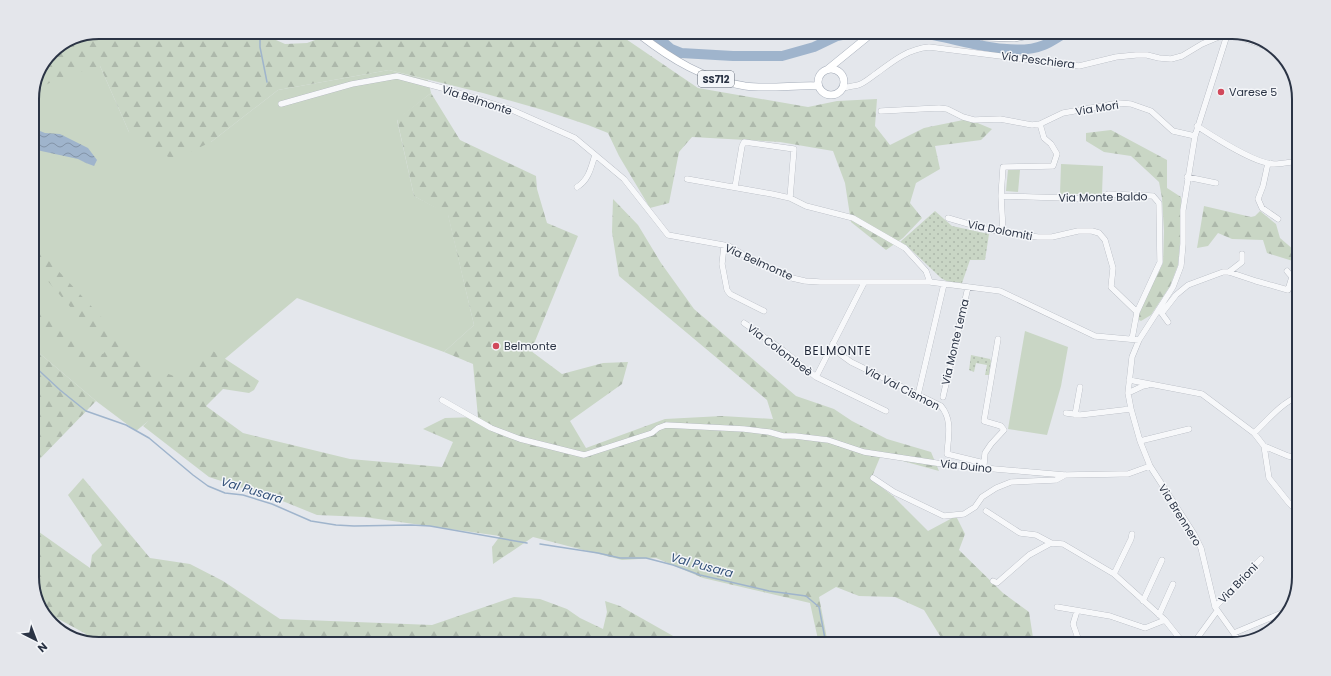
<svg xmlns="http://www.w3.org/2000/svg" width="1331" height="676" viewBox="0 0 1331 676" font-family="Poppins,sans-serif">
	<defs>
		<pattern id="forest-firs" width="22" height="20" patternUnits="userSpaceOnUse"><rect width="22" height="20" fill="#c9d6c5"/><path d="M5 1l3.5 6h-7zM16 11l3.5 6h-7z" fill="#adb8ab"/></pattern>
		<pattern id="park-dots" width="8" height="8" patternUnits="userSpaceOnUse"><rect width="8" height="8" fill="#c9d6c5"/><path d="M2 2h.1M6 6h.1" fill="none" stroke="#adb8ab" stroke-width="1.8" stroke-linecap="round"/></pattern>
		<pattern id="water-waves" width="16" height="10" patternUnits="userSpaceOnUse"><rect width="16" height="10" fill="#9fb4cc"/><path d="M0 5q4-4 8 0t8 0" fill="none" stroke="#8293a7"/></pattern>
	</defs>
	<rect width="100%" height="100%" fill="#e4e7ec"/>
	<!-- grass -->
	<path fill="#c9d6c5" d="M51 53 100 66 129 132 211 142 278 90 389 70 428 80 431 93 397 120 414 196 448 214 474 325 444 352 297 298 214 368 136 431 96 401 32 347V95Z
		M1061 164 1103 166 1102 194H1060Z
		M1008 170H1020L1018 192 1006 191Z
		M1025 331 1068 347 1061 386 1047 435 1008 429Z"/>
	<!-- forest -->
	<path fill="url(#forest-firs)" d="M620 35 698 88 808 107 837 101 877 99 875 126 890 145 924 128 968 119 992 129 981 140 935 146 940 169 916 183 910 203 922 218 903 238 886 250 851 222 845 183 833 151 780 142 692 137 679 152 669 203 650 208 619 156 608 133 588 125 543 110 483 93 389 70 278 90 211 142 173 160 129 132 100 66 56 79 36 91 34 90 52 51 73 37 267 36 285 44 307 43 326 36Z
		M431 93 460 140 536 176 537 189 547 223 578 236 531 351 562 374 603 363 628 362 622 384 570 421 586 448 665 419 722 416 773 419 767 400 619 276 612 232 613 199 638 225 661 263 694 309 796 396 834 409 852 421 887 439 931 452 939 471 881 455 871 479 893 496 928 531 956 516 965 534 959 550 1003 593 1029 612 1034 644H945L924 610 895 597 859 596 836 587 819 597 828 644H819L810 603 703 578 656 558 622 560 533 537 493 564 492 547 500 536 364 517 317 515 285 502 209 477 143 426 148 421 63 349 32 325V295L94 353 103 354 107 349 32 263V241L37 248 133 351 154 369 174 376 190 366 210 349 259 381 254 390 249 393 223 389 206 406 243 433 350 459 442 467 453 442 423 429 445 418 478 417 473 364 444 352 474 325 448 215 414 196 397 119Z
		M1111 130 1167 160V188L1181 197 1180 243 1178 265 1170 286 1151 315 1141 321 1139 320V312L1163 263 1164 231 1162 198 1159 182 1131 156 1104 152 1086 141V133Z
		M1204 206 1251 217 1255 216 1260 211 1276 224 1280 238 1294 250H1299V259L1296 262 1267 253 1263 240 1232 239 1218 233 1208 246 1197 248Z
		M32 347 96 401 32 467Z
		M83 478 150 558 190 564 223 581 280 619 432 625 514 597 540 599 567 609 580 618 603 629 607 612 605 601 620 606 682 641 693 644H99L84 641 86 634 42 610 32 582V527L90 568 92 555 102 545 68 495Z"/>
	<!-- park -->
	<path fill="url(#park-dots)" d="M935 211 952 226 989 234 985 260H970L962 283 948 282 941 278 907 246 900 242Z
		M971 355 990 359 991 361 989 375H985L987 365 976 363 974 372 969 370Z"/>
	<!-- water -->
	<path fill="url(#water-waves)" d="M32 125 40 131 45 133 60 134 88 148 97 160 94 166 86 163 78 159 32 149Z"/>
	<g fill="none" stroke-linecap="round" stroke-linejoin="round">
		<!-- stream -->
		<path stroke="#9fb4cc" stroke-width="1.5" d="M260 36V47L267 82
			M32 364 60 390 86 411 126 425 149 438 193 475 208 486 225 493 243 495 272 504 311 521 336 525 354 526 411 525 430 526 527 543
			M540 544 598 553 620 558H646L673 565 700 575 769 591 806 596 819 607 826 644"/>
		<!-- river -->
		<path stroke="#9fb4cc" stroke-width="10" d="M920 33C955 37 1011 59 1044 45 1051 42 1058 37 1065 33
			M654 34 671 49 681 53 733 56H782L814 47 837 36 847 34"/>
		<defs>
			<path id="minor" d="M1228 32 1195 136 1183 210V244L1181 266 1173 287 1139 340 1132 357 1128 393 1131 409 1140 441 1150 466 1194 534 1201 548 1215 607 1240 642
				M1228 33 1273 49
				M843 88C847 87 853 86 858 85 865 83 871 77 877 73 893 61 908 49 929 47L1079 66 1116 57 1136 55H1147L1159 58 1171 59 1182 56 1202 44 1228 33
				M281 104 352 84 397 76 446 89 512 110 575 138 624 179 668 235 729 246 752 260 792 278 805 281 820 282H930L1000 291 1095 336 1139 340
				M881 111 939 108 947 109 963 117 974 120 1000 119 1032 125 1040 124 1063 113 1119 103 1131 104 1151 111 1173 131 1195 136
				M1197 126C1214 137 1255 164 1274 164 1282 164 1291 162 1299 161
				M1268 163 1263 186 1258 199 1262 208 1278 219
				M1187 177 1216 183
				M687 179 772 194 790 198 806 206 853 218 905 248 926 271 930 282
				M577 187C589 180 591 167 595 155
				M735 187 742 146 744 142 794 149 790 198
				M1001 196 1100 199 1108 194 1153 196 1159 203 1160 262 1137 312
				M948 218 989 230 1003 231 1020 235 1038 237H1052L1078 231H1092L1099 233 1105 240 1113 268 1111 287 1137 312 1132 339
				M1003 231 1001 196 1003 167 1053 166 1057 154 1051 144 1044 138 1040 124
				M724 246 722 264 727 290 730 294 764 311
				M1229 272 1242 262V254
				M1160 311 1168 322
				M1162 313 1176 295 1188 285 1223 272H1229L1256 281 1288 290 1292 277 1287 271
				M744 323 784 351 816 377 886 411
				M833 343 840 354 851 362 941 406C953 420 948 438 947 454L984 463
				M816 377 864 283
				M1129 380 1202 394 1254 433 1264 446 1269 478 1289 503 1296 510
				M1128 393 1143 386 1148 385
				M918 395 944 284
				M943 397 968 287
				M442 400 491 428 520 439 584 455 652 433 658 428 666 425 744 429 769 432 783 436H795L828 440 864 452 949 465 1065 475 1120 474H1128L1150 466
				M1066 413 1080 415 1131 409
				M1075 415 1080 387
				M1254 433C1268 420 1281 403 1299 396
				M1140 441 1189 429
				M1264 446 1288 456 1299 458
				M984 465 985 453 991 444 1004 430 1001 426 984 421 998 339
				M873 478 894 492 944 516 964 514 975 507 982 497 996 488 1011 482 1056 480 1065 475
				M986 511 1020 533 1036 535 1051 543 1063 544 1114 574 1165 620 1184 644
				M1114 574 1131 539 1132 534
				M993 581 997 583 1029 555 1051 543
				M1143 601 1162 560
				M1057 607 1110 616 1145 628 1165 620
				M1215 607 1261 559
				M1077 611 1073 624 1080 644
				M1159 615 1173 584
				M1234 633 1289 610
				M1193 644 1217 611"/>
			<path id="major" d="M971 33 984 37 1014 38 1038 33
				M640 35C671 59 705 80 745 86 769 89 794 85 818 86
				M818 82a13 13 0 1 1 26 0a13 13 0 1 1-26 0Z
				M828 69 871 34"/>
		</defs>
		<!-- minor casing -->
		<use href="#minor" stroke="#a9aeb7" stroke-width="6"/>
		<!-- major casing -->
		<use href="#major" stroke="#a3abb8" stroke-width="8"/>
		<!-- minor -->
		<use href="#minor" stroke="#f7f8fa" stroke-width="5.5"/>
		<!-- major -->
		<use href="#major" stroke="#fff" stroke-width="7"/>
	</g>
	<!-- markers -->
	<g fill="#d1495b" stroke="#f4f6f9" stroke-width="1.5">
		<circle cx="1221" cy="92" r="4"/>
		<circle cx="496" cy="346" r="4"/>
	</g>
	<g text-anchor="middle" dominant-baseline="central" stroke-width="3" stroke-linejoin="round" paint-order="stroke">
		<!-- shield labels -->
		<rect fill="#f4f6f9" stroke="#676e7b" stroke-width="1" x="698" y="71" width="36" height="16" rx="3"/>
		<g font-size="10" font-weight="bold" fill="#2b3445">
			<text x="716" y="79">SS712</text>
		</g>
		<!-- street labels -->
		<g font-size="11" fill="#2b3445" stroke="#f4f6f9">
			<text transform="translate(1038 60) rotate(7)">Via Peschiera</text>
			<text transform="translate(477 100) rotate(18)">Via Belmonte</text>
			<text transform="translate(1097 108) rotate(-9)">Via Mori</text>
			<text transform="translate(1103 197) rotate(-1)">Via Monte Baldo</text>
			<text transform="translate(1000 230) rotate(11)">Via Dolomiti</text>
			<text transform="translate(759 262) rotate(24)">Via Belmonte</text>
			<text transform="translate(955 342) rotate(-77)">Via Monte Lema</text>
			<text transform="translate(780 350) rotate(37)">Via Colombeè</text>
			<text transform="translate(902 388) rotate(27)">Via Val Cismon</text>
			<text transform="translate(966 466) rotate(6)">Via Duino</text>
			<text transform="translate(1180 515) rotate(58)">Via Brennero</text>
			<text transform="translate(1238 583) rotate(-46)">Via Brioni</text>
		</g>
		<!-- poi labels -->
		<g font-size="11" fill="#2b3445" stroke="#f4f6f9" text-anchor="start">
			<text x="1229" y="92">Varese 5</text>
			<text x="504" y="346">Belmonte</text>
		</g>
		<!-- neighbourhood labels -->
		<g font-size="12" letter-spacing="1" fill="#1d2536" stroke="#f4f6f9">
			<text x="838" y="350">BELMONTE</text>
		</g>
		<!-- water labels -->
		<g font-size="12" font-style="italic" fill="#34527a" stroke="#f4f6f9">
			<text transform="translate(252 490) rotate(17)">Val Pusara</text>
			<text transform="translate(702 565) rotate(15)">Val Pusara</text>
		</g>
	</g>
	<!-- crop -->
	<path d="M0 0H1331V676H0ZM99 39H1232A60 60 0 0 1 1292 99V577A60 60 0 0 1 1232 637H99A60 60 0 0 1 39 577V99A60 60 0 0 1 99 39Z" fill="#e4e6eb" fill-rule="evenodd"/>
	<path fill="none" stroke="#2b3445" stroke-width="2" d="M99 39H1232A60 60 0 0 1 1292 99V577A60 60 0 0 1 1232 637H99A60 60 0 0 1 39 577V99A60 60 0 0 1 99 39Z"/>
	<!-- north arrow -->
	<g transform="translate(36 640) rotate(138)" stroke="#f4f6f9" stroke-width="3" paint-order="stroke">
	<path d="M0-3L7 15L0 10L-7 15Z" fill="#2b3445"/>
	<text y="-6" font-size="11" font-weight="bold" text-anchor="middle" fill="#2b3445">N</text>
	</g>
</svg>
